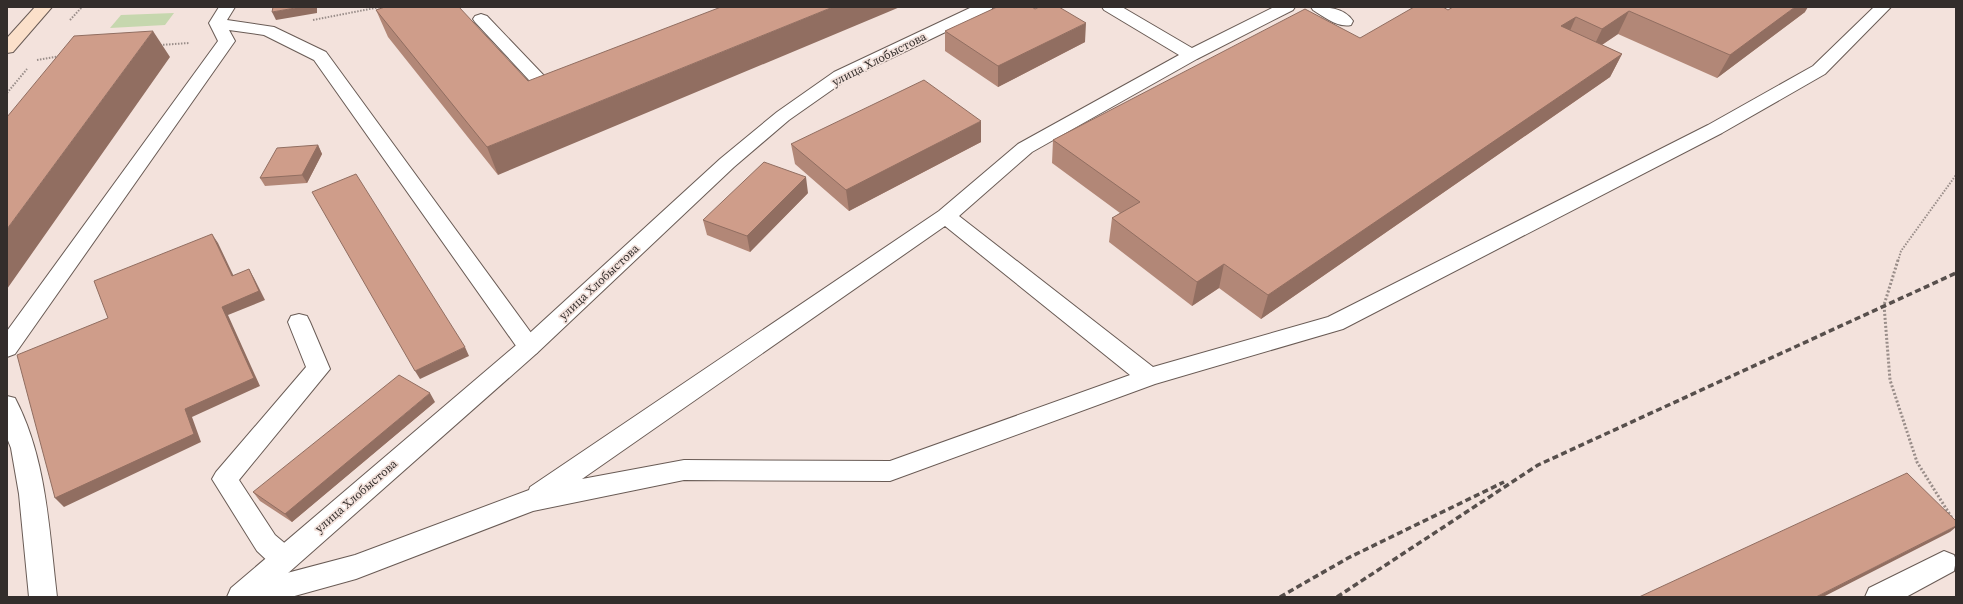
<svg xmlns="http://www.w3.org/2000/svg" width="1963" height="604" viewBox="0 0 1963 604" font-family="'Source Serif 4',serif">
	<rect width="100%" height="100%" fill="#f3e2dc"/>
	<!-- green -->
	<path fill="#c6d7ae" d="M174 13 165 25 110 28 121 15Z"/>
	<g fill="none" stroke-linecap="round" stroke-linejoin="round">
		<defs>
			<path id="lane" d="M219 7H235L227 20 274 27 326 52 537 341 540 347 537 353 529 356 521 353 314 60 264 35 229 30 235 41 15 354 7 357V331L218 41 209 23Z
				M1102 7H1122L1192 48 1274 7H1295L1293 10 1197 59 1032 152 959 216 1153 367 1328 317 1708 125 1813 66 1874 7H1891L1825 74 1722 133 1343 329 1155 384 890 481 684 480 533 511 356 579 291 597H231L235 588 245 584 355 555 529 490 530 487 939 211 1018 144 1179 55 1104 10ZM945 226 1130 375 890 461 684 460 582 479Z
				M1311 7C1326 7 1344 7 1353 21L1351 25C1338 28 1324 17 1313 10Z
				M481 14 487 16 551 83 561 80 567 81 570 85C564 93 551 96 542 94L475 22 473 19 475 16Z
				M299 314 307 316 310 322 330 369 239 480 275 535 294 551 298 559 294 567 284 571 274 567 257 551 212 479 216 472 306 367 288 322 291 316Z
				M7 396 15 398C47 459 49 531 57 597H29L19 494 11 448 7 438Z
				M1944 551 1954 555 1956 560 1954 571 1906 597H1865L1869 588Z"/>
			<path id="street" d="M972 7H993L991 10 846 80 789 120 734 167 537 353 261 597H227L231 588 521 341 720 159 777 112 834 72Z"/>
			<path id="secondary" d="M35 7H52L13 52 7 53V38Z"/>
		</defs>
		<!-- lane casing -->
		<use href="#lane" stroke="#695b55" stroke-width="2"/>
		<!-- street casing -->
		<use href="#street" stroke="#695b55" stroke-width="2"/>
		<!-- secondary casing -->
		<use href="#secondary" stroke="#695b55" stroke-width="2"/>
		<!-- path-far1 -->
		<path stroke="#998d89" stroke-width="2" stroke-dasharray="1.5 1.5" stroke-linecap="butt" d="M70 20 82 7
			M313 20 380 7
			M160 45 189 43
			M37 60 60 56
			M7 93 27 69
			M1898 261 1901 251 1956 175"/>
		<!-- path -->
		<path stroke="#998d89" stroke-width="3" stroke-dasharray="2 2" stroke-linecap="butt" d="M1898 260 1884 305 1890 380 1917 462 1952 518"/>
		<!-- lane -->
		<use href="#lane" fill="#fff" fill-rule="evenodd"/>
		<!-- street -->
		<use href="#street" fill="#fff" fill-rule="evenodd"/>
		<!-- secondary -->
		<use href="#secondary" fill="#fbe0ca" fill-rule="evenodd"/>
		<!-- rail -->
		<path stroke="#574f4c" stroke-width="3.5" stroke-dasharray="6 3.5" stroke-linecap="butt" d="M1280 597 1348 558 1504 482
			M1337 597 1538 465 1956 273"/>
	</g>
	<!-- wall -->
	<path fill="#b28777" d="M459 7 498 175 388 37 376 10Z
		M1448 10 1805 12 1717 78 1618 34 1602 45 1622 54 1610 77 1261 319 1219 288 1192 306 1109 242 1112 218 1120 213 1052 163 1053 140 1360 38Z
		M945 31 1085 42 998 87 945 51Z
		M981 142 849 211 795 164 791 144Z
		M318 145 322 154 307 183 265 186 260 178Z
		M808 193 750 252 707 235 703 220Z
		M435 402 292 522 260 501 253 492Z"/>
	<!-- shaded-wall -->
	<path fill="#916e61" d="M301 7H317V13L276 20 272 12Z
		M833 7H900L498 175 487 147Z
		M1795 7H1808L1805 12 1717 78 1730 55Z
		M1629 11 1618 34 1591 52 1602 29Z
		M1576 17 1566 40 1561 26Z
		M1086 23 1085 42 998 87V66Z
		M153 31 170 57 7 289V229Z
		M1622 54 1610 77 1261 319 1268 295Z
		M981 121V142L849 211 846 190Z
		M318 145 322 154 307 183 302 175Z
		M806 177 808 193 750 252 747 236Z
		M212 234 218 243 238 285 232 276Z
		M1224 264 1219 288 1192 306 1197 282Z
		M249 269 254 278 265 300 228 315 260 386 192 417 201 442 64 507 55 498 185 409 222 307Z
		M465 347 469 356 420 379 415 371Z
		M430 393 435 402 292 522 285 514Z
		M1956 526V527L1950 532 1823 597H1816Z"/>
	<!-- building -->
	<path fill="#cf9d8a" stroke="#916e61" d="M273 7H301L272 12Z
		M385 7H459L528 81 721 7H833L487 147 376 10Z
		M997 7H1032L1035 9 1039 7H1059L1086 23 998 66 945 31Z
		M1414 7H1443L1448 10 1453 7H1795L1730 55 1629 11 1602 29 1576 17 1561 26 1622 54 1268 295 1224 264 1197 282 1112 218 1140 202 1053 140 1305 9 1360 38Z
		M153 31 7 229V117L74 36Z
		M924 80 981 121 846 190 791 144Z
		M318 145 302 175 260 178 277 148Z
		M764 162 806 177 747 236 703 220Z
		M356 174 465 347 415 371 312 192Z
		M212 234 232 276 249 269 259 291 222 307 254 378 185 409 194 434 55 498 17 355 108 318 94 281Z
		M399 375 430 393 285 514 253 492Z
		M1907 473 1956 521V526L1816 597H1639Z"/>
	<g text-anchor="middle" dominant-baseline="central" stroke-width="3.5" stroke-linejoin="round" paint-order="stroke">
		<!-- street labels -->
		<g font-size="12" fill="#332d2b" stroke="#f3e2dc">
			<text transform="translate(879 59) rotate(-27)">улица Хлобыстова</text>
			<text transform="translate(599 282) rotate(-43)">улица Хлобыстова</text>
			<text transform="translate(356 496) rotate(-41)">улица Хлобыстова</text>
		</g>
	</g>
	<!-- border -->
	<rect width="1963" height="604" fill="none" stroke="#332d2b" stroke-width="16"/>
</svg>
